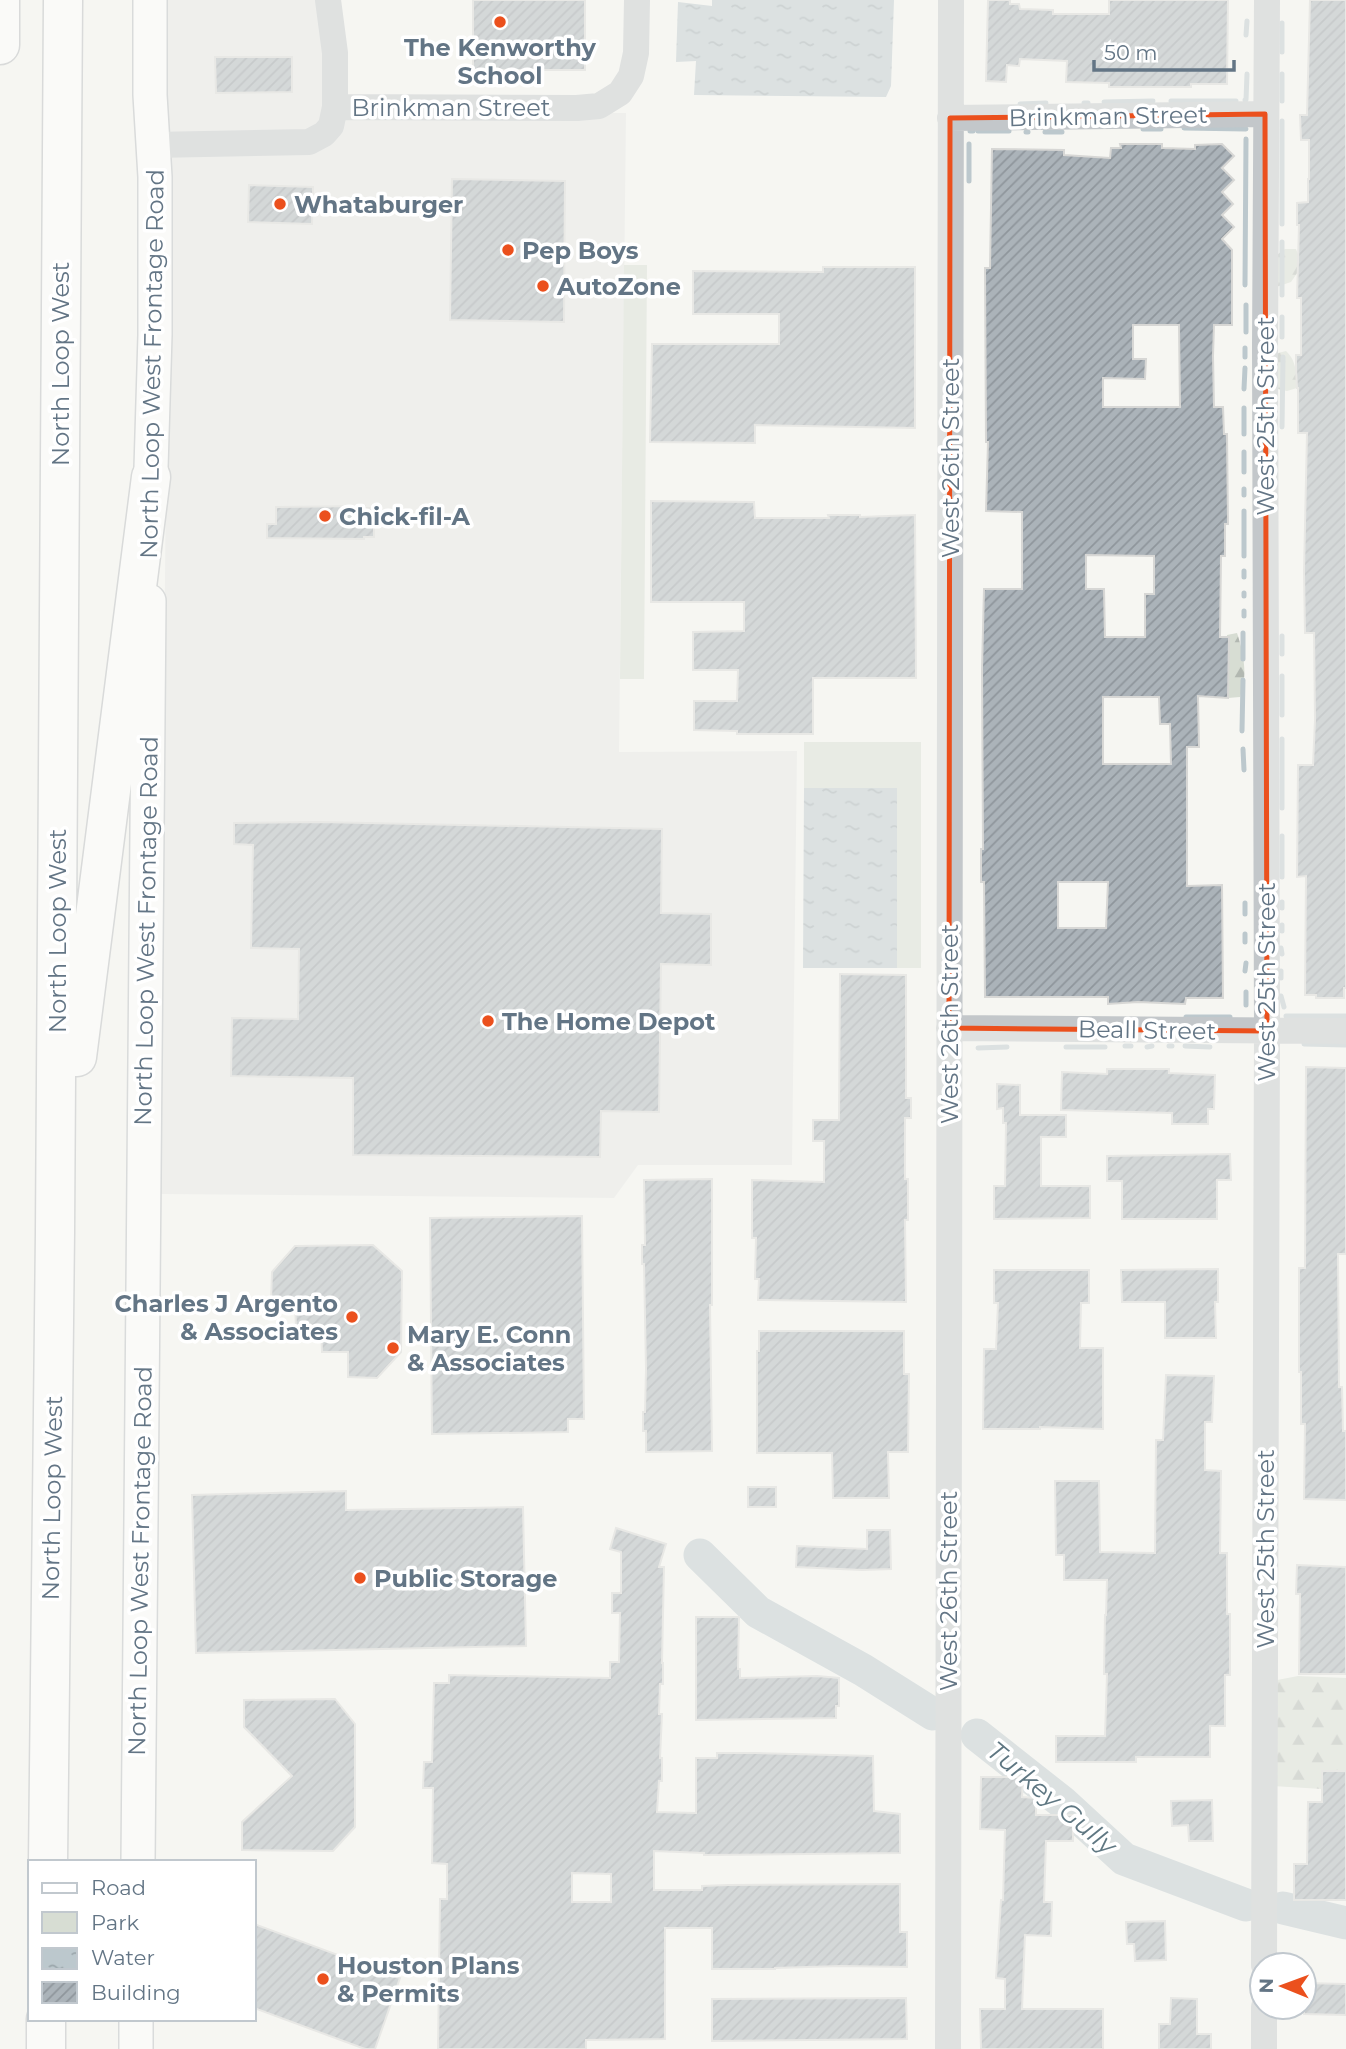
<svg xmlns="http://www.w3.org/2000/svg" width="1346" height="2049" viewBox="0 0 1346 2049" font-family="Montserrat,sans-serif">
	<defs>
		<pattern id="forest-firs" width="22" height="20" patternUnits="userSpaceOnUse" patternTransform="scale(1.75)"><rect width="22" height="20" fill="#d7ddd3"/><path d="M5 1l3.5 6h-7zM16 11l3.5 6h-7z" fill="#b2b8b1"/></pattern>
		<pattern id="water-ripples" width="26" height="14" patternUnits="userSpaceOnUse" patternTransform="scale(1.75)"><rect width="26" height="14" fill="#bcc8cd"/><path d="M2 4q2-2 4 0t4 0M15 11q2-2 4 0t4 0" fill="none" stroke="#9ca7ac"/></pattern>
		<pattern id="building-hatch" width="6" height="6" patternUnits="userSpaceOnUse" patternTransform="scale(1.75)"><rect width="6" height="6" fill="#abb3b9"/><path d="M-1 1l2-2M0 6l6-6M5 7l2-2" fill="none" stroke="#8f969c"/></pattern>
	</defs>
	<rect width="100%" height="100%" fill="#f6f6f2"/>
	<!-- built -->
	<path fill="#e6e7e5" d="M161 0H317L323 53 322 112 626 113 619 752 797 751 792 1165H638L614 1198 159 1194 169 165Z"/>
	<!-- forest -->
	<path fill="url(#forest-firs)" d="M1285 249H1296L1302 266 1291 282 1273 288 1274 257Z
		M1286 351C1297 361 1296 374 1297 388L1287 391 1273 388 1274 354Z
		M1237 633C1244 654 1248 676 1240 697L1228 698 1227 635Z
		M1298 1676 1346 1678V1771H1322V1789L1273 1786 1272 1681Z"/>
	<!-- park -->
	<path fill="#d7ddd3" d="M624 265H647L644 679H620Z
		M804 742H921V968H897V789L804 788Z"/>
	<!-- water -->
	<path fill="url(#water-ripples)" d="M712 0H894L891 86 886 97 694 95 696 61 676 62 678 2 712 6Z
		M804 788H897V968H803Z"/>
	<g fill="none" stroke-linecap="round" stroke-linejoin="round">
		<!-- stream -->
		<path stroke="#bcc8cd" stroke-width="5" d="M1246 35 1247 21
			M1282 52V23
			M1282 74V101
			M1245 100H1246L1247 74
			M1171 101H1236
			M1104 102 1153 101
			M1084 103H1088
			M1020 104 1046 103
			M1282 121V224
			M1184 128 1246 129
			M1143 129H1161
			M970 131H973
			M978 131H1009
			M1026 132H1028
			M1045 132H1062
			M969 181V144
			M1282 242V295
			M1245 285 1246 139
			M1246 305V332
			M1282 337V317
			M1245 357V348
			M1244 389 1245 368
			M1282 427 1283 357
			M1244 434V408
			M1244 452V472
			M1244 495V489
			M1244 556V511
			M1244 571V577
			M1244 596V593
			M1244 616V611
			M1243 633V659
			M1282 654V636
			M1282 715V676
			M1242 731 1243 680
			M1282 739V808
			M1243 749 1244 770
			M1282 877V836
			M1282 908V902
			M1245 914V903
			M1282 931V925
			M1245 934V942
			M1281 948 1282 954
			M1245 971 1246 963
			M1281 978V971
			M1281 996 1284 1007
			M1246 1005V992
			M1286 1016H1346
			M1186 1017H1230
			M1304 1044 1346 1045
			M1125 1046H1131
			M1169 1046H1172
			M1185 1046 1210 1047
			M1066 1047H1105
			M1147 1047 1152 1046
			M978 1048 1007 1047"/>
		<!-- river -->
		<path stroke="#bcc8cd" stroke-width="33" d="M700 1555 758 1612 863 1670 933 1714
			M977 1735 1062 1802 1124 1859 1246 1905
			M1283 1908 1346 1923"/>
	</g>
	<!-- building -->
	<path fill="url(#building-hatch)" stroke="#d7d7d5" stroke-width="2" fill-rule="evenodd" d="M473 0H585V70H473Z
		M988 0H1010V4H1019L1020 9 1053 10V14H1109V0H1228L1227 84H1191V87H1109V83L1066 82 1067 61 1020 59 1019 66 1007 65 1006 82 986 81Z
		M1310 0H1346V988H1344V998H1316V995H1305L1306 876 1297 877 1298 765H1313L1315 720 1314 633H1305L1304 572 1307 433H1298V388H1297L1296 369V355H1301V298H1297L1299 225H1297V203L1308 202V179H1309V140H1301L1300 115H1307Z
		M215 57H292V92L216 93Z
		M1120 144H1162V148L1195 149V145L1222 144 1234 156 1222 168 1234 180 1222 192 1233 204 1222 215 1234 227 1222 239 1232 250V325H1214L1213 356 1214 407H1223L1224 434H1227L1228 524H1225V556H1221L1220 637H1229L1228 698 1198 696 1199 747H1187V886L1222 885 1223 998H1186L1185 1004 1138 1002 1108 1004V997H985L984 882H981V849H983L982 669 984 589H1022V512L986 511 988 442H986L985 268H990L992 149 1064 150V155L1110 158 1111 148H1121ZM1133 325H1179L1180 407H1103V378L1145 379 1146 359H1133ZM1086 555 1154 556V594H1145V637H1105L1104 589H1086ZM1103 697H1159L1160 724H1170L1171 764H1103ZM1058 882H1108L1106 928H1058Z
		M452 179 565 181 564 322 450 320Z
		M249 185 313 187 312 224 248 222Z
		M823 267H915V428L755 425V443L650 442 652 344H779V314H693V271L823 272Z
		M651 501 754 502 755 518H829L828 515H860V517L915 515 916 678H813V734H737V731L694 730V701H737L738 670H693V632L744 631V602H651Z
		M365 506V508H374V537H364V539L267 538V524H276V507Z
		M319 822 662 829 661 913 711 914V965L661 964 659 1112 601 1111 600 1157 353 1155V1078L231 1076 232 1018 298 1019 299 949 251 948 253 845 234 844V823Z
		M840 974 906 975V1098H911V1118H905V1179H908V1220H905L906 1302 758 1300 759 1279H755L756 1238H752V1180L824 1182V1141H813V1120H839Z
		M1306 1067 1346 1068V1254H1338L1339 1387H1342L1343 1431H1346V1500L1304 1499 1305 1424H1301V1372H1299V1268H1305Z
		M1107 1069H1169V1073L1215 1075 1214 1109H1208V1124H1172V1113L1061 1110 1062 1072 1107 1074Z
		M997 1084 1020 1085V1115H1066V1137H1041V1186H1090V1218L994 1219V1186H1005L1006 1123H1003V1108L997 1109Z
		M1230 1154 1231 1180H1217V1219H1122V1181H1107V1156Z
		M712 1179V1305H710L712 1451 646 1452V1431H643V1412H645L646 1369 644 1264H642V1245H645L644 1180Z
		M582 1216 584 1419H568V1432L432 1434 430 1218Z
		M373 1245 402 1271 401 1352 377 1378 348 1377V1352H322L321 1328H296L295 1301H271L272 1272 295 1246Z
		M1218 1269V1302H1215L1216 1338H1165V1302H1122L1121 1270Z
		M994 1270H1089V1303H1081L1080 1348H1103V1429L1040 1427V1429H983L984 1349H996L998 1303H994Z
		M759 1331H904V1374H909L908 1452H888L889 1498H833L832 1453H757V1351H759Z
		M1166 1375 1214 1376 1212 1422H1205V1470L1221 1471 1220 1553H1227V1614H1230V1675H1225V1726H1210V1757H1136V1762H1056V1736H1105L1107 1674H1104L1105 1615H1106L1107 1580H1064V1555H1056L1055 1481H1099L1100 1552 1155 1553 1156 1440H1163Z
		M748 1487H776V1507H748Z
		M346 1491V1510L523 1507 526 1646 196 1653 192 1495Z
		M616 1528 666 1544 659 1567H664L662 1663H663V1684H660L659 1714H662L660 1758H662V1781H659L657 1812 696 1813V1758H717V1753H757L873 1756 874 1811 900 1814V1853L704 1855V1853L654 1851V1890H702V1886L728 1885 900 1884V1932H907V1967L841 1966 775 1968V1969H712V1928H665V2039L586 2040V2049H438L440 1899H447V1864L432 1863 433 1788H423L424 1762H432L434 1683H449V1675L610 1678V1662H619L620 1613H612V1593H621V1552L610 1549ZM572 1873 611 1874V1902H572Z
		M867 1530H890L891 1569 862 1570 796 1567 797 1546 867 1549Z
		M1297 1565 1346 1567V1674H1299L1300 1594H1296Z
		M696 1617H739L738 1669H740V1678L817 1676 839 1678V1706H836V1718L696 1720Z
		M335 1699 355 1724V1827L333 1851 242 1850V1822L292 1776 244 1727V1700Z
		M1322 1771H1346V1900H1294V1864H1307L1308 1802H1322Z
		M981 1777H1023L1022 1797 1036 1798V1815H1073V1841H1046L1044 1902H1052L1051 1936 1025 1935 1022 2009H1103V2049H981L980 2009H1005V1979L996 1978 1001 1900H1003L1005 1830 980 1829Z
		M1212 1800 1213 1841H1189L1188 1825 1172 1826 1171 1801Z
		M1165 1921 1166 1960 1135 1961 1134 1944H1127L1126 1922Z
		M254 1924 400 1978 375 2049H365L254 2008Z
		M1304 1983 1346 1984V2015L1304 2014Z
		M906 1998 907 2039 712 2041V1999Z
		M1171 1998 1197 1999V2034H1211V2049H1159V2024H1170Z"/>
	<g fill="none" stroke-linecap="round" stroke-linejoin="round">
		<defs>
			<path id="major" d="M150 0V95L155 177V335L150 501
				M138 1862 149 601
				M136 2049V2019"/>
			<path id="highway" d="M0 45V0
				M77 1057 151 477
				M48 1862 55 1232 63 0
				M46 2049V2019"/>
		</defs>
		<!-- major casing -->
		<use href="#major" stroke="#b6babe" stroke-width="36"/>
		<!-- highway casing -->
		<use href="#highway" stroke="#b5b9bc" stroke-width="41"/>
		<!-- minor -->
		<path stroke="#c3c7ca" stroke-width="26" d="M335 107 577 108 599 106 620 93 631 76 636 53 637 0
			M950 118 1265 114
			M153 145 309 142 324 134 331 126 335 107V53L328 0
			M949 1028 1346 1031
			M1264 1965 1267 1031 1265 347 1267 0
			M948 2049 951 0
			M1264 2049V2007"/>
		<!-- major -->
		<use href="#major" stroke="#fff" stroke-width="33"/>
		<!-- highway -->
		<use href="#highway" stroke="#fff" stroke-width="38"/>
	</g>
	<!-- marked area -->
	<path d="M0 0H1346V2049H0ZM1265 114 1267 1031 949 1028 950 118Z" fill="#f6f6f2" fill-opacity=".55" fill-rule="evenodd"/>
	<path fill="none" stroke="#eb501d" stroke-width="5" stroke-linejoin="round" d="M1265 114 1267 1031 949 1028 950 118Z"/>
	<!-- markers -->
	<g fill="#eb501d" stroke="#fff" stroke-width="2.5">
		<circle cx="500" cy="22" r="7"/>
		<circle cx="280" cy="204" r="7"/>
		<circle cx="508" cy="250" r="7"/>
		<circle cx="543" cy="286" r="7"/>
		<circle cx="325" cy="516" r="7"/>
		<circle cx="488" cy="1021" r="7"/>
		<circle cx="352" cy="1317" r="7"/>
		<circle cx="393" cy="1348" r="7"/>
		<circle cx="360" cy="1578" r="7"/>
		<circle cx="323" cy="1979" r="7"/>
	</g>
	<g text-anchor="middle" dominant-baseline="central" stroke-width="7" stroke-linejoin="round" paint-order="stroke">
		<!-- poi labels -->
		<g font-size="24" font-weight="bold" fill="#637585" stroke="#fff" text-anchor="start">
			<text x="500" y="47" text-anchor="middle">The Kenworthy<tspan x="500" dy="28">School</tspan></text>
			<text x="294" y="204">Whataburger</text>
			<text x="522" y="250">Pep Boys</text>
			<text x="557" y="286">AutoZone</text>
			<text x="339" y="516">Chick-fil-A</text>
			<text x="502" y="1021">The Home Depot</text>
			<text x="338" y="1303" text-anchor="end">Charles J Argento<tspan x="338" dy="28">&amp; Associates</tspan></text>
			<text x="407" y="1334">Mary E. Conn<tspan x="407" dy="28">&amp; Associates</tspan></text>
			<text x="374" y="1578">Public Storage</text>
			<text x="337" y="1965">Houston Plans<tspan x="337" dy="28">&amp; Permits</tspan></text>
		</g>
		<!-- street labels -->
		<g font-size="24" fill="#637585" stroke="#fff">
			<text x="451" y="107">Brinkman Street</text>
			<text transform="translate(1108 116) rotate(-1)">Brinkman Street</text>
			<text transform="translate(60 364) rotate(-90)">North Loop West</text>
			<text transform="translate(152 364) rotate(-89)">North Loop West Frontage Road</text>
			<text transform="translate(1265 416) rotate(-90)">West 25th Street</text>
			<text transform="translate(950 458) rotate(-90)">West 26th Street</text>
			<text transform="translate(57 931) rotate(-90)">North Loop West</text>
			<text transform="translate(146 931) rotate(-89)">North Loop West Frontage Road</text>
			<text transform="translate(1266 982) rotate(-90)">West 25th Street</text>
			<text transform="translate(949 1024) rotate(-90)">West 26th Street</text>
			<text transform="translate(1147 1030) rotate(1)">Beall Street</text>
			<text transform="translate(52 1498) rotate(-89)">North Loop West</text>
			<text transform="translate(1265 1549) rotate(-90)">West 25th Street</text>
			<text transform="translate(140 1561) rotate(-89)">North Loop West Frontage Road</text>
			<text transform="translate(948 1591) rotate(-90)">West 26th Street</text>
		</g>
		<!-- water labels -->
		<g font-size="26" font-style="italic" fill="#5f7782" stroke="#fff">
			<text transform="translate(1052 1798) rotate(40)">Turkey Gully</text>
		</g>
	</g>
	<!-- legend -->
	<rect x="28" y="1860" width="228" height="161" fill="#ffffff" stroke="#c1c8ce" stroke-width="2"/>
	<rect x="42" y="1883" width="35" height="10" fill="#ffffff" stroke="#c1c8ce" stroke-width="2"/>
	<text x="91" y="1895" font-size="21" fill="#637585">Road</text>
	<rect x="42" y="1912" width="35" height="21" fill="#d7ddd3" stroke="#c1c8ce" stroke-width="2"/>
	<text x="91" y="1930" font-size="21" fill="#637585">Park</text>
	<rect x="42" y="1948" width="35" height="21" fill="url(#water-ripples)" stroke="#c1c8ce" stroke-width="2"/>
	<text x="91" y="1965" font-size="21" fill="#637585">Water</text>
	<rect x="42" y="1982" width="35" height="21" fill="url(#building-hatch)" stroke="#c1c8ce" stroke-width="2"/>
	<text x="91" y="2000" font-size="21" fill="#637585">Building</text>
	<!-- north arrow -->
	<g transform="translate(1283 1986) rotate(271)"><circle r="33" fill="#ffffff" stroke="#c1c8ce" stroke-width="2"/>
	<path d="M0-5L12 26L0 18L-12 26Z" fill="#eb501d"/>
	<text y="-10" font-size="19" font-weight="bold" text-anchor="middle" fill="#637585">N</text>
	</g>
	<!-- scale -->
	<path d="M1094 60v10h140v-10" fill="none" stroke="#637585" stroke-width="3.5"/>
	<text x="1104" y="60" font-size="21" fill="#637585" stroke="#ffffff" stroke-width="5" paint-order="stroke">50 m</text>
</svg>
